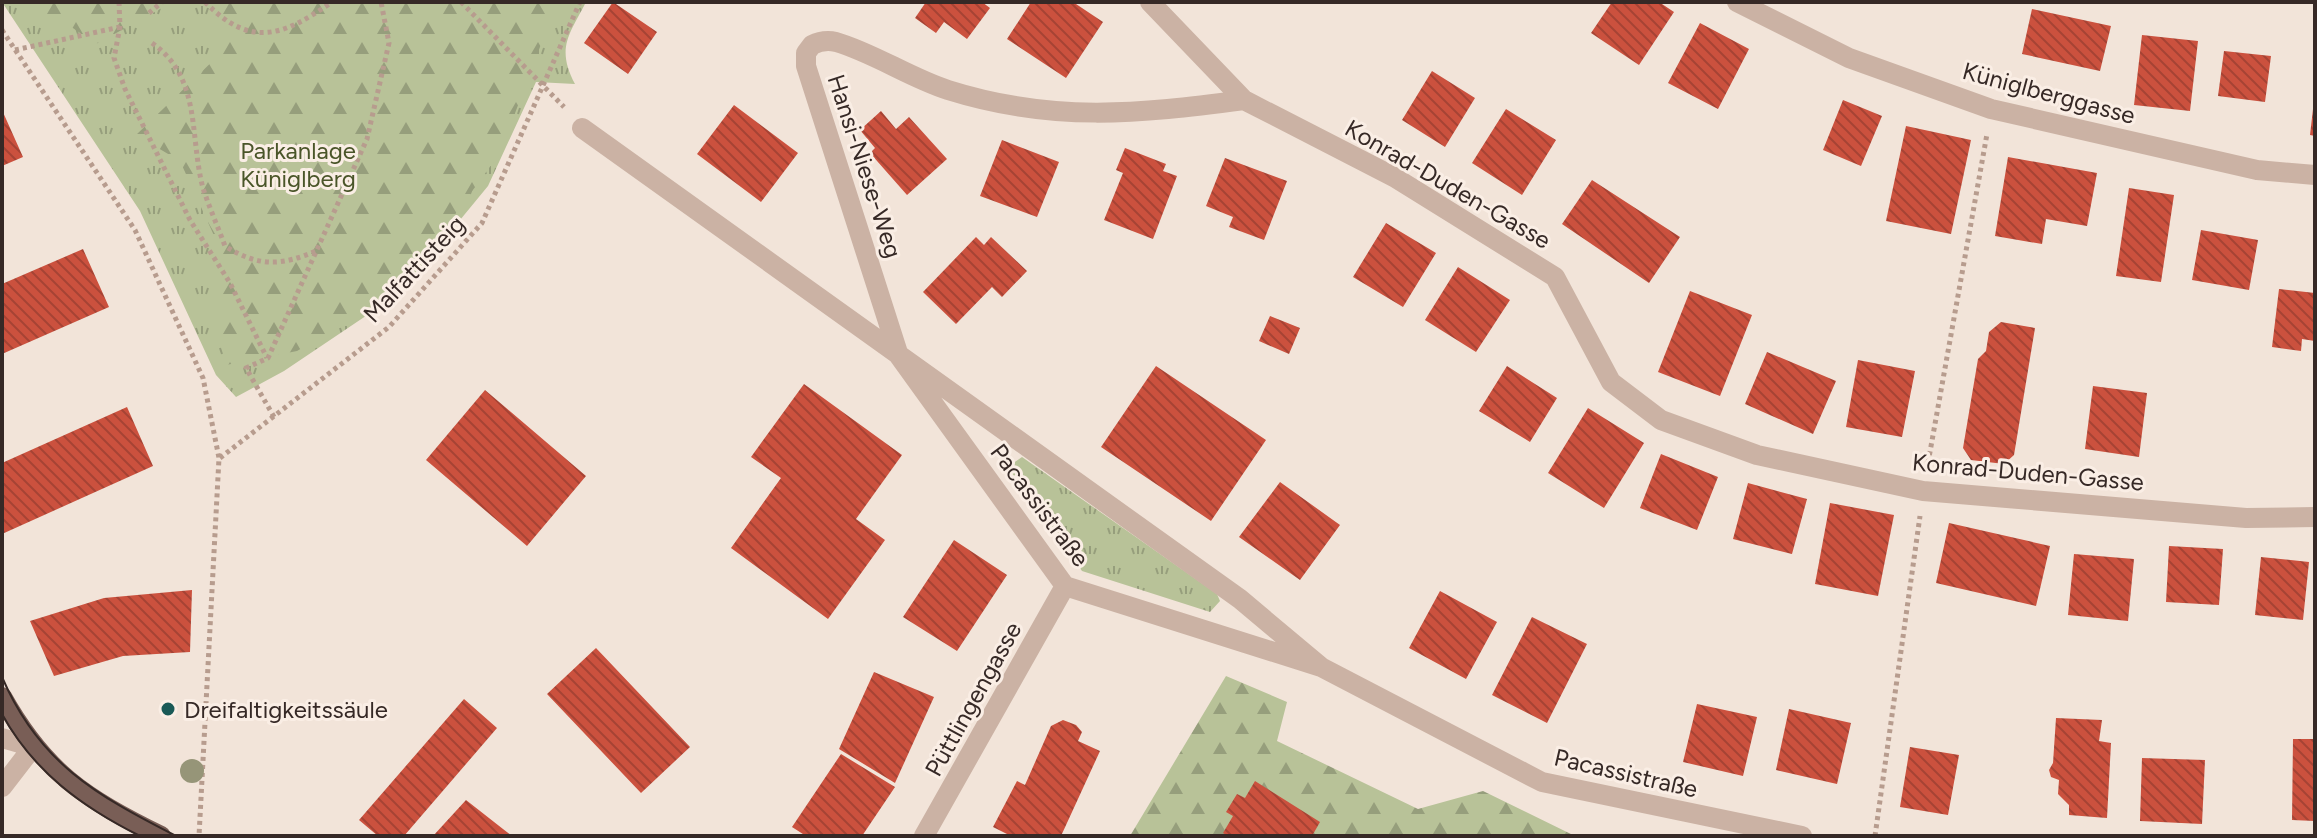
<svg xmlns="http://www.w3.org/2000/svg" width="2317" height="838" viewBox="0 0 2317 838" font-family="Figtree,sans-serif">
	<defs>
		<pattern id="grass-tufts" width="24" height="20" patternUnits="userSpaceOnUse" patternTransform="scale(2)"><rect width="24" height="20" fill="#b8c298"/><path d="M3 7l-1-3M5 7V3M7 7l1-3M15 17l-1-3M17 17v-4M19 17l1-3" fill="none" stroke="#969e7c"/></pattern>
		<pattern id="forest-firs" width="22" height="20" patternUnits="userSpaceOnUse" patternTransform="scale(2)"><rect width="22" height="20" fill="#b8c298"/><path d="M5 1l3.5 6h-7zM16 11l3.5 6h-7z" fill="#969e7c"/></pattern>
		<pattern id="building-back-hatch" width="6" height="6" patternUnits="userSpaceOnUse" patternTransform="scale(2)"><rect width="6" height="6" fill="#cb513e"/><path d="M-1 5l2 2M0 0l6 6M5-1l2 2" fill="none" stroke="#a64334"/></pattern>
	</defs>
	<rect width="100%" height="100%" fill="#f2e4d9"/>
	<!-- grass -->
	<path fill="url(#grass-tufts)" d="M2 2H586C569 35 556 48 575 84L536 82 488 186 400 293 284 371 236 397 216 375 140 211Z
		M1022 457 1217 594 1220 601 1210 612 1082 571 1012 473V464Z"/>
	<!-- forest -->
	<path fill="url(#forest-firs)" d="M13 2H173L96 44 70 26Z
		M219 2H564L543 39 500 153 399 291 297 351 226 365 211 294 222 253 180 161 136 135 219 55Z
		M1226 676 1287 702 1277 741 1418 809 1483 791 1575 836H1130Z"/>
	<!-- building -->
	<path fill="url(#building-back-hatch)" d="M613 2 657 32 628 74 584 43Z
		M926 2H982L990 8 967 39 944 22 936 33 915 18Z
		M1031 2H1073L1103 22 1066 78 1007 39Z
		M1612 2H1659L1674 12 1639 65 1591 33Z
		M2032 9 2111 26 2100 71 2022 54Z
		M1700 23 1749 49 1718 109 1668 83Z
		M2142 35 2198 41 2190 111 2134 105Z
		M2224 51 2271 56 2265 102 2218 96Z
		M1432 71 1475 98 1445 147 1402 120Z
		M1843 100 1882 116 1861 166 1823 150Z
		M734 105 798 153 761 202 697 154Z
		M1506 109 1556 140 1522 195 1472 163Z
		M2313 109H2315V136L2310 135Z
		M2 110 23 157 2 166Z
		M881 111 896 129 909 117 947 159 907 195 870 153 875 148 860 130Z
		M1906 126 1971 140 1951 234 1886 221Z
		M1002 140 1059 162 1037 217 980 196Z
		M1125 148 1166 164 1163 171 1177 176 1153 239 1104 220 1123 173 1116 170Z
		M2008 157 2097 173 2087 226 2046 219 2042 244 1995 236Z
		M1225 158 1287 181 1264 240 1229 227 1233 217 1206 206Z
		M1592 180 1680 237 1649 283 1562 224Z
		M2129 188 2174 195 2161 282 2116 276Z
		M1386 223 1436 253 1403 307 1353 277Z
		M2201 230 2258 240 2249 290 2192 280Z
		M976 237 984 245 991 237 1027 271 1002 297 992 287 956 324 923 292Z
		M83 249 109 307 2 354V284Z
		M1458 267 1510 300 1476 352 1425 320Z
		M2279 289 2315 293V341L2302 339 2301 351 2272 347Z
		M1690 291 1752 315 1720 396 1658 372Z
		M1270 316 1300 328 1289 354 1259 341Z
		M2001 322 2035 328 2014 455 2004 464 1971 460 1963 448 1978 359 1986 351 1989 332Z
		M1767 352 1836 381 1813 434 1745 404Z
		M1858 360 1915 371 1902 437 1846 427Z
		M1156 366 1266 440 1211 521 1101 447Z
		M1507 366 1557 398 1530 442 1479 411Z
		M804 384 902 455 856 519 885 540 828 619 731 548 781 478 751 457Z
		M2093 386 2147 393 2139 457 2085 449Z
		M485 390 586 476 527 546 426 460Z
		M127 407 153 466 2 534V463Z
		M1588 408 1644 443 1604 508 1548 473Z
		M1661 454 1718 477 1697 530 1640 508Z
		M1280 482 1340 525 1300 580 1239 537Z
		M1748 483 1807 499 1792 554 1733 539Z
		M1830 503 1894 515 1878 596 1815 584Z
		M1949 523 2050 546 2036 606 1936 583Z
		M954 540 1007 575 957 651 903 617Z
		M2169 546 2223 549 2219 605 2166 602Z
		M2074 554 2134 559 2128 621 2068 615Z
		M2261 557 2309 562 2303 620 2255 615Z
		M192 590 190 652 123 656 54 676 30 621 104 598Z
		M1440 591 1497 622 1466 679 1409 648Z
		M1532 617 1587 644 1547 723 1492 695Z
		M596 648 690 747 641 793 547 694Z
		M874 672 934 697 895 783 839 749Z
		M464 699 497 728 404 836H378L359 820Z
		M1697 704 1757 717 1743 776 1683 762Z
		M1789 709 1851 723 1837 784 1776 770Z
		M2056 718 2102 720 2099 741 2111 743 2107 818 2069 815V805L2058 794 2059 780 2051 777 2049 770 2053 763Z
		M1063 720 1076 725 1082 732 1078 741 1100 751 1061 836H1011L993 827 1017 781 1025 785 1051 726Z
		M2293 739H2315V821L2292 820Z
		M1910 747 1959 755 1948 815 1900 807Z
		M841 754 895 787 862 836H806L792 827Z
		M2142 758 2205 760 2202 824 2140 821Z
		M1255 781 1320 822 1312 836H1228L1223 833 1233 816 1226 812 1237 794 1245 798Z
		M466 800 512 836H433Z"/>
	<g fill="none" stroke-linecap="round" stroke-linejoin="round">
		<!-- path -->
		<path stroke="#b79c8e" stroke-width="5" stroke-dasharray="4 4" stroke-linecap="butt" d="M119 2 120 27 114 58 125 89 190 220 230 283 267 358
			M205 2C251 49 283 36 332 2
			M461 2 564 107
			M149 13 162 2
			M2 30 135 230 203 378 219 458 199 836
			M152 43C202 78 189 136 203 188 209 207 218 227 225 246 258 267 281 266 316 251
			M15 50 120 27
			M274 417 246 368 268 358 367 139 389 43 381 2
			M220 458 389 327 482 223 580 2
			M1928 463 1987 134
			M1875 836 1920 516"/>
		<!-- minor -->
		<path stroke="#cbb2a4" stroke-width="20" d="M1150 2 1244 100C1138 114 1053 123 948 90 910 78 874 53 836 42 827 40 820 41 812 45L806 53V66L899 356 1065 586 1321 667
			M1737 2 1849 58 1991 109 2257 170 2315 175
			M1244 100 1394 177 1555 277 1611 382 1661 420 1757 455 1923 491 2246 518 2315 517
			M582 128 1240 599 1321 667 1542 782 1802 836
			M2 738 33 747 2 787
			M924 836 1065 586"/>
		<!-- major -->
		<path stroke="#795e56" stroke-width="20" d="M2 697C44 772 84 798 161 836"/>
		<!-- tram -->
		<path stroke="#362926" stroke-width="2" d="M2 677C39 763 96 795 176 836
			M2 714C33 771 82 807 140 836"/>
	</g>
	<!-- trees -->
	<circle fill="#969578" cx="192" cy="771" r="12"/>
	<!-- markers -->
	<circle fill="#1a5956" stroke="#faeee5" stroke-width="3" cx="168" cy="709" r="8"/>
	<g text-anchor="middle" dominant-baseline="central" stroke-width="6" stroke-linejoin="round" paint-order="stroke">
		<!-- street labels -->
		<g font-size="24" fill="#362926" stroke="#faeee5">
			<text transform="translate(2049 93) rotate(15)">Küniglberggasse</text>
			<text transform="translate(865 166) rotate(72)">Hansi-Niese-Weg</text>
			<text transform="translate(1448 184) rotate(30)">Konrad-Duden-Gasse</text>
			<text transform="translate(414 269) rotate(-47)">Malfattisteig</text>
			<text transform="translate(2028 472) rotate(5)">Konrad-Duden-Gasse</text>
			<text transform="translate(1040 505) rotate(53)">Pacassistraße</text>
			<text transform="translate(973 699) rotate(-61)">Püttlingengasse</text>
			<text transform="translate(1626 773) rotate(13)">Pacassistraße</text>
		</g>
		<!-- park labels -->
		<g font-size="24" fill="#4a5529" stroke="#faeee5">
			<text x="298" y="150">Parkanlage<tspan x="298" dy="28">Küniglberg</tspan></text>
		</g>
		<!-- poi labels -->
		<g font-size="24" fill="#362926" stroke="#faeee5" text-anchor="start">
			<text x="184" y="709">Dreifaltigkeitssäule</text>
		</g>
	</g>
	<!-- border -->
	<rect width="2317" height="838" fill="none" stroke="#362926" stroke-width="8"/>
</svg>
